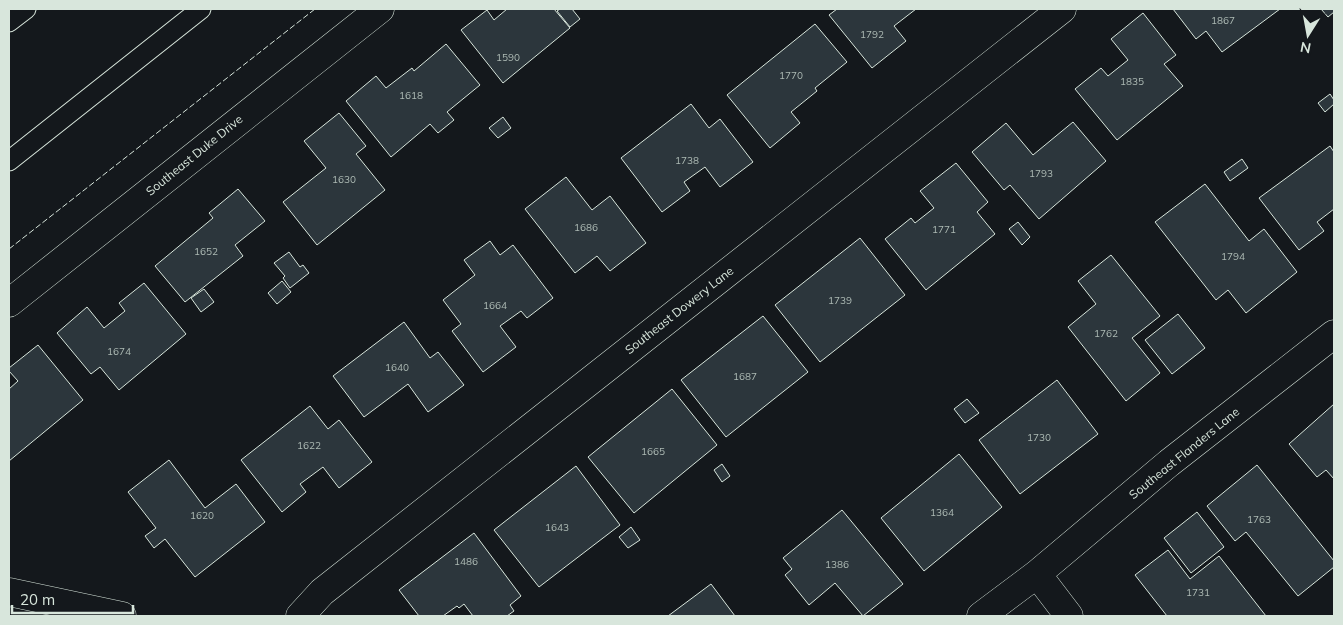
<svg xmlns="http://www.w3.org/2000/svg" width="1343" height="625" viewBox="0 0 1343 625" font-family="Mulish,sans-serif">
	<rect width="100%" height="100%" fill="#14181c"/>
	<!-- building -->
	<path fill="#2c363c" stroke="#d8e6dc" d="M507 9H554L570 28 503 83 461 30 487 10 494 20Z
		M560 9H572L580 19 570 27 557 11Z
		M837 9H916L894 26 906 41 872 68 829 15Z
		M1173 9H1280L1222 52 1206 31 1196 39Z
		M1321 9H1334V12L1328 17Z
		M1143 13 1176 55 1164 64 1183 86 1117 140 1075 89 1101 68 1108 76 1128 60 1111 39Z
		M815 24 847 62 815 88 817 91 791 112 800 123 770 148 727 95Z
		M446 44 480 85 447 112 454 120 438 133 430 124 391 157 346 101 376 76 386 88 412 68 414 71Z
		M1330 94 1334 100V104L1325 112 1318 103Z
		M691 104 709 128 720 119 753 162 720 187 705 167 684 182 690 191 662 212 621 158Z
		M339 113 366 146 356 154 385 190 317 245 283 202 326 168 304 141Z
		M503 117 511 128 498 138 489 128Z
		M1073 122 1106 161 1039 219 1010 185 1004 190 972 152 1006 123 1033 155Z
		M1330 146 1334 152V209L1317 222 1324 231 1299 250 1259 198Z
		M1242 159 1248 168 1230 181 1224 172Z
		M956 163 988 202 977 212 995 234 926 290 885 239 911 218 915 223 934 208 920 191Z
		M566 177 592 210 610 196 646 243 610 271 597 256 575 273 525 209Z
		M1205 184 1249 241 1264 229 1297 272 1246 313 1228 290 1216 300 1155 222Z
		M238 189 265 221 235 245 243 256 185 302 155 266 213 218 209 213Z
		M1018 222 1030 237 1022 245 1009 229Z
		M860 238 905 295 820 362 775 305Z
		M490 241 500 255 513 245 553 298 527 318 521 311 500 326 516 347 483 372 452 331 461 324 443 300 475 275 464 260Z
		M289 252 300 267 303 265 309 273 290 288 283 278 285 276 274 263Z
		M1111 255 1160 316 1132 338 1160 373 1126 401 1068 327 1096 304 1078 281Z
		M282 281 291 292 277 304 268 293Z
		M144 283 186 334 119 390 100 367 91 374 57 333 87 307 104 328 125 311 119 303Z
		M204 289 214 302 201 312 191 298Z
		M1178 314 1205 348 1172 374 1145 340Z
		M763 316 808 372 726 437 681 380Z
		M404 322 430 358 438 352 464 385 428 412 408 384 364 417 333 376Z
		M38 345 83 400 9 461V389L18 381 9 371V368Z
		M1057 380 1098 434 1020 494 979 440Z
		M672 389 717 445 634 513 588 457Z
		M967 399 979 413 965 423 954 409Z
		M1334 404V479L1326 470 1317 477 1289 444Z
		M310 406 328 429 339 420 372 462 339 488 323 467 300 484 306 492 282 512 241 460Z
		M959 454 1002 507 924 571 881 518Z
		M169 460 205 508 236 484 265 522 195 577 165 539 154 548 145 536 156 528 128 492Z
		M722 464 730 476 722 482 714 470Z
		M1257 465 1334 561V567L1298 596 1246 532 1235 541 1207 506Z
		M576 466 620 525 539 587 494 530Z
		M842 510 903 584 863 616 835 583 809 605 785 575 792 569 783 558Z
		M1197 512 1224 547 1191 573 1164 538Z
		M631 527 640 540 628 548 619 537Z
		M474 533 521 596 510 605 514 611 507 616H473L464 604 459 608 457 606 443 616H419L399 590Z
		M1168 550 1190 579 1219 556 1266 616H1167L1135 575Z
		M711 584 735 616H668Z"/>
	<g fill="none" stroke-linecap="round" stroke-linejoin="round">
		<defs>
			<path id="service" d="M9 22 26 9
				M9 161 201 9"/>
			<path id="minor" d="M9 303 380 9
				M1037 574 1069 616
				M9 592 122 616
				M300 616 322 592 1062 9
				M981 616 1037 574 1169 463 1334 334"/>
		</defs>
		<!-- service casing -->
		<use href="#service" stroke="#d8e6dc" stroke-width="21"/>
		<!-- minor casing -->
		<use href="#minor" stroke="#d8e6dc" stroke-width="29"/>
		<!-- service -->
		<use href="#service" stroke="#14181c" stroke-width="19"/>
		<!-- minor -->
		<use href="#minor" stroke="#14181c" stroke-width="28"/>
		<!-- fence -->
		<path stroke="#d8e6dc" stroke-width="1" stroke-dasharray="6 2.5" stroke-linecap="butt" d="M9 249 315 9"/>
	</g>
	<g text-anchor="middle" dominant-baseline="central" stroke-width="4" stroke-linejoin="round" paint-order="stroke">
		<!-- number labels -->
		<g font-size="10" fill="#adbab4">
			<text x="1223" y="20">1867</text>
			<text x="872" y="34">1792</text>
			<text x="508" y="57">1590</text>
			<text x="791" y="75">1770</text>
			<text x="1132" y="81">1835</text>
			<text x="411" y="95">1618</text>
			<text x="687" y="160">1738</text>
			<text x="1041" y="173">1793</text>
			<text x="344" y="179">1630</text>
			<text x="586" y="227">1686</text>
			<text x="944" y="229">1771</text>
			<text x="206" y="251">1652</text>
			<text x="1233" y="256">1794</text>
			<text x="840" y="300">1739</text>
			<text x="495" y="305">1664</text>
			<text x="1106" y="333">1762</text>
			<text x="119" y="351">1674</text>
			<text x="397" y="367">1640</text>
			<text x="745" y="376">1687</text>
			<text x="1039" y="437">1730</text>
			<text x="309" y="445">1622</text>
			<text x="653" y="451">1665</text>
			<text x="942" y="512">1364</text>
			<text x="202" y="515">1620</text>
			<text x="1259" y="519">1763</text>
			<text x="557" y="527">1643</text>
			<text x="466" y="561">1486</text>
			<text x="837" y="564">1386</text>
			<text x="1198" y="592">1731</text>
		</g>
		<!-- street labels -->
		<g font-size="12" fill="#d8e6dc" stroke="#14181c">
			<text transform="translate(194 155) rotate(-39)">Southeast Duke Drive</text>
			<text transform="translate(679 310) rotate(-38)">Southeast Dowery Lane</text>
			<text transform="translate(1184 453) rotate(-39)">Southeast Flanders Lane</text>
		</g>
	</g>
	<!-- border -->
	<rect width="1343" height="625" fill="none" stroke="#d8e6dc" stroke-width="20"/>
	<!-- north arrow -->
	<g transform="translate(1308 35) rotate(191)" stroke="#14181c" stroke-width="4" paint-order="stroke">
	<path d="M0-4L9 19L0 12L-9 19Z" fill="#d8e6dc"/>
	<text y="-8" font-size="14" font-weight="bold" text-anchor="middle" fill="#d8e6dc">N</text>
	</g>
	<!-- scale -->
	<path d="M12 605v8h121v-8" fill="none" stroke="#d8e6dc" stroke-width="2.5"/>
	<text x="20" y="605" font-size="15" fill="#d8e6dc" stroke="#14181c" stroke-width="4" paint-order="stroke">20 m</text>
</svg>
